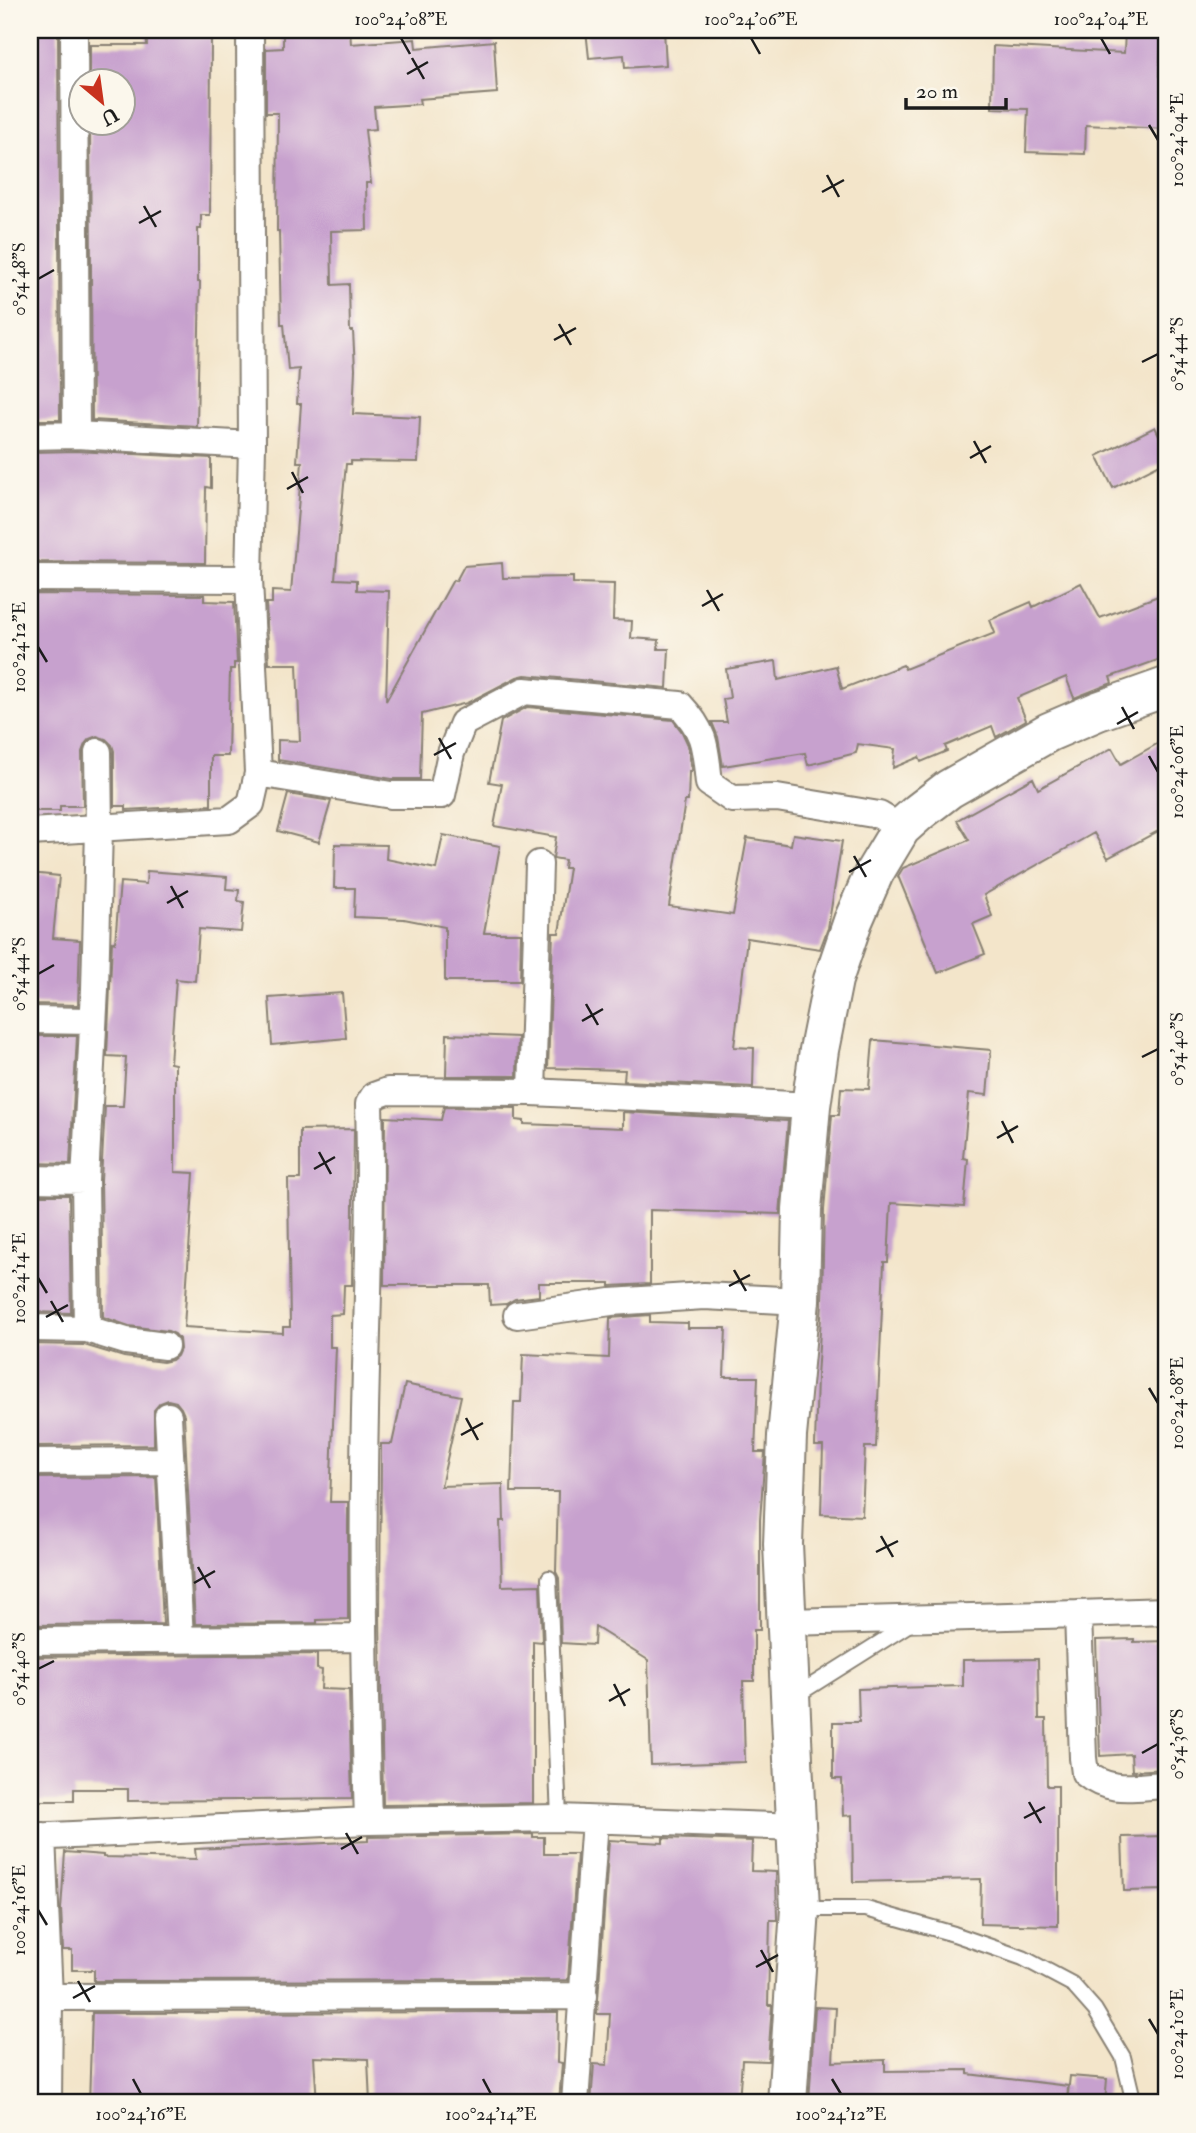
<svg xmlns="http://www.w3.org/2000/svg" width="1196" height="2133" viewBox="0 0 1196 2133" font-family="'IM FELL Double Pica',serif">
	<rect width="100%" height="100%" fill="#fbf7ec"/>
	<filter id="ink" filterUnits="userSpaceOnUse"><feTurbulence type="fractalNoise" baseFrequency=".0143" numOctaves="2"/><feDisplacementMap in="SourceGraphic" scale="14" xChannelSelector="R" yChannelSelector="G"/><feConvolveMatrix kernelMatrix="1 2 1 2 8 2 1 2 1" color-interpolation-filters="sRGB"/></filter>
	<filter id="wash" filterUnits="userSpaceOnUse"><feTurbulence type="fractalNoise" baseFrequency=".00686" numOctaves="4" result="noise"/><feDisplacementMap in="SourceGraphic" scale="28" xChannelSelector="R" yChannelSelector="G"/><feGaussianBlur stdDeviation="1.57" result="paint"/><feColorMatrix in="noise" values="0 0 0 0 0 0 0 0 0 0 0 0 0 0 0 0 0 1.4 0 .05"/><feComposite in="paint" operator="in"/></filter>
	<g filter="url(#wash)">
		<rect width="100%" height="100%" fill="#f3e5ca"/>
		<g id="blocks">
			<!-- building -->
			<path fill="#c7a1ce" d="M30 30H58L60 420H30Z
				M146 30H197V38H211L210 215H201V229H198V282H200L197 426 92 420 90 122H122V80H90V45H147Z
				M283 30H350L351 44 415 39 416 48 494 41 497 93 419 99 420 104 374 107 376 129 365 130 371 183H366L367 230 331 231 332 285 349 284 350 331H353L355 369 353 414 420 417 418 462 351 461V464H346L335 579 357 580V590L389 591 386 701 453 580 456 581 464 566 502 563 503 578 573 577V583L614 584 613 620 632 621 631 638 659 640 658 649H669L667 688 525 675 517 677 467 703 422 714 420 779H392L278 760V740L300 741 297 664H269L266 603H272V591L291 592 302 462H297L301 404H297L299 369 288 370 284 324H281L279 231H277L278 113H266V49L283 48Z
				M586 30H664L666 65 625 68 624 55 589 58Z
				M1125 30H1162L1159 76 1166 77V129L1086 125 1085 154 1026 152 1028 109 992 108 993 46 1124 53Z
				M1155 427 1166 449V461L1113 488 1097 456Z
				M76 451 211 458V488L206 487 205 563 30 562 32 452Z
				M1081 583 1100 618 1166 593V657L1110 677 1112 683 1074 698 1066 677 1017 698 1026 720 996 737 992 726 945 746 947 751 921 762 919 757 893 768 895 749 858 744 856 753 808 765 805 753 723 766 718 737 712 722H727L723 699 730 698 726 669 776 661 778 680 836 666 842 689 903 665 905 669 995 633 990 620 1031 602 1033 607Z
				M31 594 204 595V601L234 602 237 663H234V669H230L228 756H211V805L126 810V806H114V751L112 745 106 739 97 736 89 739 85 744 82 752 83 806H60V811H30Z
				M527 707 673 720 682 732 688 745 692 771H689L688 801H685L669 906 733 915 747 838 791 845 793 834 842 841 828 928 820 949 747 938 734 1047 754 1048 753 1087 624 1081 625 1070 548 1068 553 933H559L569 868H564L565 860 553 858 556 837 494 826 502 784 489 782 501 721Z
				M1166 739V827L1108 858 1094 833 984 895 992 916 973 924 985 954 938 973 898 876 903 868 969 840 957 820 1033 778 1038 789 1112 748 1121 764Z
				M288 794 331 801 319 842 278 831Z
				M443 835 500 846 484 933H521L520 981H445V927L404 919 354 917 355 888H334L335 844 387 845 386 859 436 869Z
				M147 871 227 877 226 889 239 890 238 901 244 902 241 932 199 929 195 981 176 979 170 1063 175 1064V1172L194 1173 184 1327 283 1333V1327H290L288 1179H300V1130L354 1129 352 1285H344L343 1314 330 1315V1347H336L330 1502H348V1619L317 1620V1623L195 1624 184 1415 181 1408 176 1402 168 1400 160 1403 154 1410V1445L30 1446V1344L84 1345 124 1357 163 1362 172 1360 177 1356 180 1349 179 1339 175 1334 168 1331 129 1326 103 1317 101 1180 105 1106H123L126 1057 107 1056 112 942 115 943 120 882 146 884Z
				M30 873 59 876 53 938 80 940 78 1005 30 1004Z
				M342 993 346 1038 272 1045 269 998Z
				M447 1034 518 1037 517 1076H446Z
				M30 1036H77L70 1164 30 1163Z
				M873 1040 991 1050 987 1095 969 1093 963 1158 968 1159 964 1207 891 1203 888 1262H884L876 1447H865L862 1516 821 1514 823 1446H815L817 1376 822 1302 824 1210 832 1115H839L841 1088 869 1089Z
				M444 1107 516 1108V1120L524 1121V1124L623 1128V1112L788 1121 780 1214 650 1210V1284L610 1286V1283H539V1296L515 1299 506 1304 490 1305 489 1285H384L385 1117 441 1120Z
				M30 1195H69L71 1313 30 1312Z
				M650 1315V1322L688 1323V1328H726L724 1377H758L755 1452H765L760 1520V1630H754V1681H743L745 1762 651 1765 648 1660 595 1627 594 1645 561 1643 559 1578 556 1572 558 1492H511L514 1402H521L523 1354 609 1358 610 1318Z
				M405 1384 461 1396 441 1486 503 1484 504 1521H500L502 1586 540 1585 542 1642 533 1641V1803L383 1805 380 1616 381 1444H392Z
				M156 1477 163 1624 30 1625V1478Z
				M1134 1639V1642L1166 1641V1769L1132 1771 1131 1754 1100 1756 1096 1640Z
				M317 1654V1669L322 1670 321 1689 349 1690 352 1799 128 1801V1789H74V1801H30V1657Z
				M1038 1659 1039 1719H1046L1047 1786H1058V1926L980 1924 981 1879 853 1882 852 1815 843 1816 842 1779H833V1722H859L858 1689 963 1686V1660Z
				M533 1834V1837H544V1854H577L568 1980 94 1981V1970H72V1950H63L61 1909 65 1852 103 1855V1857L196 1859 195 1849 368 1841V1837Z
				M1166 1836V1890L1124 1891 1122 1837Z
				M663 1838 752 1841 751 1871 776 1872 777 1920H770L768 2005H772L768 2061 742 2060 739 2103H591L594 2064 607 2065 610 2014H597L609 1840 663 1843Z
				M815 2007 836 2008 833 2062 885 2060V2071L968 2070V2074L1068 2086 1067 2103H809Z
				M558 2012 557 2062 562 2063 559 2103H370L368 2059 314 2057 317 2103H89L92 2013Z
				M1070 2076 1107 2079 1105 2103H1067Z"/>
		</g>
	</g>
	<g filter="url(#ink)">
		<use href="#blocks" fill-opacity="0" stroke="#888073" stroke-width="2"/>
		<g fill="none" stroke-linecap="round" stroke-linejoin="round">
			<defs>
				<path id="lane" d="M549 1578 559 1818
					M795 1696 911 1623
					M801 1909H866L954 1934 1023 1958 1072 1984 1095 2010 1123 2057 1134 2103"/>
				<path id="street" d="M74 30 76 435
					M30 436 76 435 252 445
					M30 578 249 579
					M258 773 391 795H442L451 753 463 723 524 691 680 705C706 733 705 746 709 783L732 799 777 798 879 815 901 828
					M30 832 229 820 251 804 258 773 249 579 252 445 250 30
					M30 1020 93 1021
					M532 1092 539 864
					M30 1179 85 1180
					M517 1315 611 1302 704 1296 800 1301
					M30 1328 87 1329 85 1180 95 989 99 828 98 752
					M87 1329 126 1341 165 1346
					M168 1416 180 1638
					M30 1462 170 1461
					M1078 1614 1166 1611
					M788 1622 1078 1614 1083 1758 1085 1773C1110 1794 1135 1786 1166 1785
					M30 1641 363 1638
					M368 1821C364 1685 362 1548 365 1412 367 1309 372 1207 369 1104L374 1096 388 1091 532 1092 811 1106
					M42 1836 49 1997 48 2103
					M30 1837 368 1821 559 1818 797 1827
					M30 2000 49 1997 584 1996
					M575 2103 595 1820"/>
				<path id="secondary" d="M787 2103 800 1909 783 1544 787 1436 800 1301 802 1209 811 1106 819 1050 833 980 853 921 874 873 901 828 919 812 949 789 1049 732 1098 711 1166 687"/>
			</defs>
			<!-- lane casing -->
			<use href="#lane" stroke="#888073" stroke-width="18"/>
			<!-- street casing -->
			<use href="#street" stroke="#888073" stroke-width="30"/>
			<!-- secondary casing -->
			<use href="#secondary" stroke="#888073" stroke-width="42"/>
			<!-- lane -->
			<use href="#lane" stroke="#fff" stroke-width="14"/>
			<!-- street -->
			<use href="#street" stroke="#fff" stroke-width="26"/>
			<!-- secondary -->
			<use href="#secondary" stroke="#fff" stroke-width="38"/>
		</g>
	</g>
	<!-- ticks -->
	<path fill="none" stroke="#1c1c1c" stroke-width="2.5" d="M401 38 410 54M751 38 760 54M1101 38 1110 54M412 58 424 79M407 74 428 62M1149 125 1158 140M827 175 839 197M822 192 844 180M144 206 156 227M139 223 161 211M38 279 54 270M559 324 571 345M554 340 576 328M1142 362 1158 354M974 441 986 463M970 458 991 446M292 472 303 493M287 489 308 477M707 590 719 611M702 606 723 594M38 647 47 662M1122 707 1134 729M1117 724 1138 712M439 738 451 759M434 755 456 743M1149 756 1158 772M854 856 866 877M849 872 871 860M171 886 183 908M167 903 188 891M38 974 54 965M586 1004 598 1025M582 1021 603 1009M1142 1057 1158 1049M1002 1121 1013 1143M997 1138 1018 1126M319 1152 331 1174M314 1169 335 1157M734 1270 746 1291M38 1278 47 1293M729 1286 750 1275M51 1301 63 1322M46 1317 68 1305M1149 1388 1158 1403M466 1418 478 1440M461 1435 483 1423M881 1536 893 1557M876 1552 898 1541M198 1567 210 1588M194 1583 215 1571M38 1669 54 1661M614 1684 625 1706M609 1701 630 1689M1142 1753 1158 1744M1029 1802 1041 1823M1024 1818 1045 1807M346 1833 358 1854M341 1849 362 1837M38 1910 47 1925M761 1950 773 1972M756 1967 778 1955M78 1981 90 2002M73 1998 95 1986M1149 2019 1158 2034M133 2079 141 2094M483 2079 491 2094M832 2079 841 2094"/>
	<!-- margin -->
	<rect width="1196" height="2133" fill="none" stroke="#fbf7ec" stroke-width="77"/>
	<!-- north arrow -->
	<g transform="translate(102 102) rotate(151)"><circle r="33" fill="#fbf7ec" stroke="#a29f99" stroke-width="2"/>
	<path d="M0-5L12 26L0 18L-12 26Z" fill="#c8321e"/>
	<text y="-10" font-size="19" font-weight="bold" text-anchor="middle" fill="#1c1c1c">U</text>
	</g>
	<!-- scale -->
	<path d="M906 98v10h100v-10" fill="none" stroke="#1c1c1c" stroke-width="3.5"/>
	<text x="916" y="98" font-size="21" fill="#1c1c1c" stroke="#fbf7ec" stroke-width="5" paint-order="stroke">20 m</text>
	<rect x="38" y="38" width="1120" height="2056" fill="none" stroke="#1c1c1c" stroke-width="2.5"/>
	<g font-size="18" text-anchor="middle" fill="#1c1c1c">
		<text x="401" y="25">100°24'08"E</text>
		<text x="751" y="25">100°24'06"E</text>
		<text x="1101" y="25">100°24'04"E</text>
		<text transform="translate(1177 140) rotate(-90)" y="6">100°24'04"E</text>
		<text transform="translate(19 279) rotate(-90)" y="6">0°54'48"S</text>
		<text transform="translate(1177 354) rotate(-90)" y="6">0°54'44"S</text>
		<text transform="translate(19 647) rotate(-90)" y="6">100°24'12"E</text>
		<text transform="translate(1177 772) rotate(-90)" y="6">100°24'06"E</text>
		<text transform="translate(19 974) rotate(-90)" y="6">0°54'44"S</text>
		<text transform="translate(1177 1049) rotate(-90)" y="6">0°54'40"S</text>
		<text transform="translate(19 1278) rotate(-90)" y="6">100°24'14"E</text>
		<text transform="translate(1177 1403) rotate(-90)" y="6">100°24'08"E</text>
		<text transform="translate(19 1669) rotate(-90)" y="6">0°54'40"S</text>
		<text transform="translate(1177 1744) rotate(-90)" y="6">0°54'36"S</text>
		<text transform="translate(19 1910) rotate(-90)" y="6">100°24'16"E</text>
		<text transform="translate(1177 2034) rotate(-90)" y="6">100°24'10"E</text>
		<text x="141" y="2120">100°24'16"E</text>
		<text x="491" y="2120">100°24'14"E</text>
		<text x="841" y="2120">100°24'12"E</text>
	</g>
</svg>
